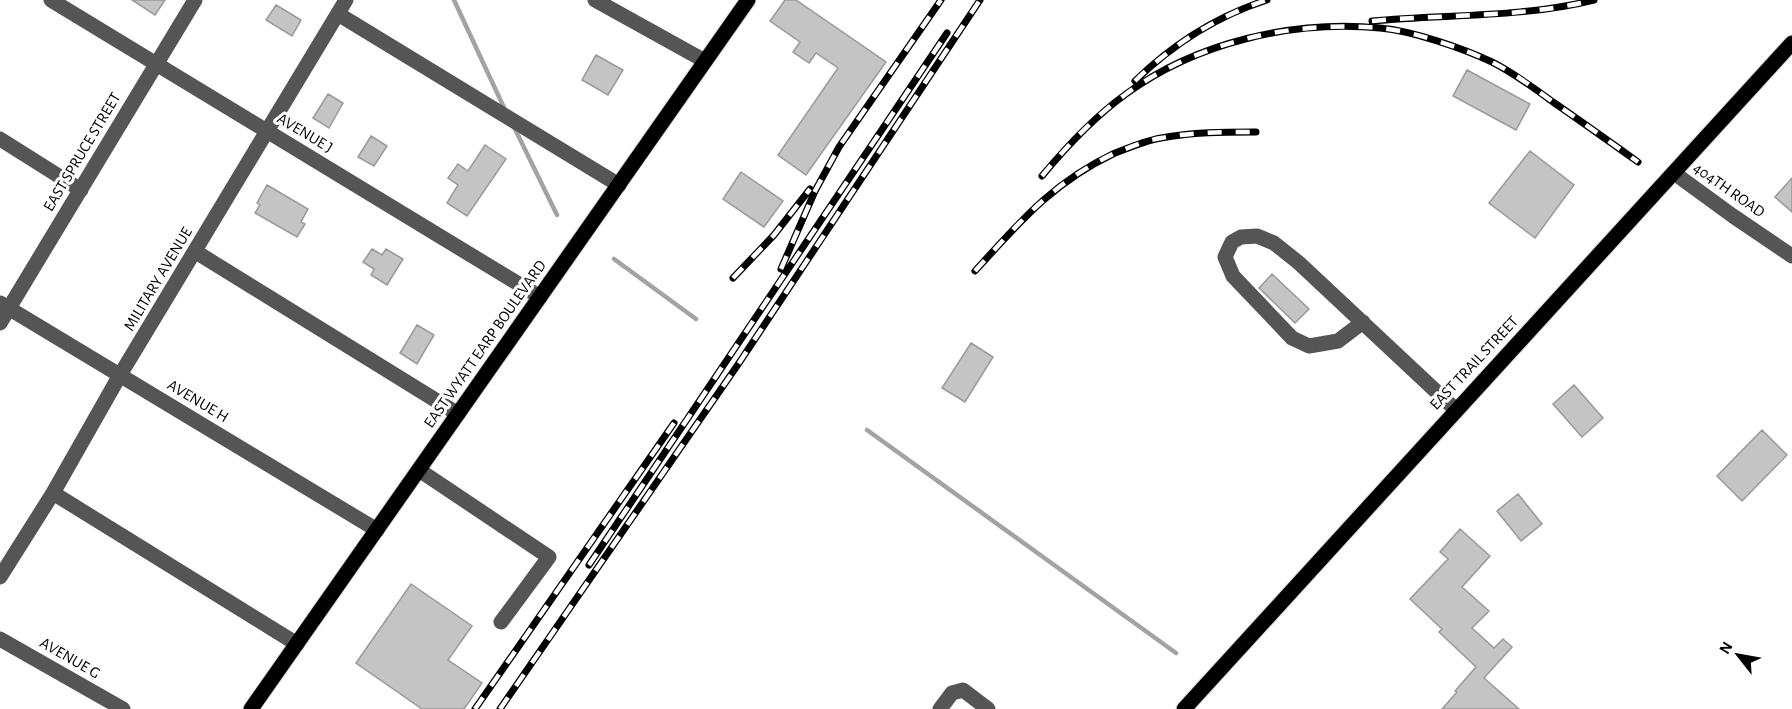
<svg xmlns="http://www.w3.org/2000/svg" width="1792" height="709" viewBox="0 0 1792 709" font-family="'Alegreya Sans',sans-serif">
	<rect width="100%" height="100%" fill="#fff"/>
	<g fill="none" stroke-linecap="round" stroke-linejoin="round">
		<!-- stream -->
		<path stroke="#a3a3a3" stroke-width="4.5" d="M454 0 506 112
			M514 127 557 215
			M614 259 696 319
			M867 430 1176 653"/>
	</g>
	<!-- building -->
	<path fill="#c4c4c4" stroke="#999" stroke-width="1.5" d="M132 0H165L155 15Z
		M785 0H796L886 62 806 175 778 155 838 68 816 53 809 63 793 52 800 42 770 21Z
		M276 5 301 20 292 36 266 20Z
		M596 55 623 70 608 95 582 80Z
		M1467 70 1530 104 1516 130 1453 96Z
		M328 94 343 103 329 128 313 118Z
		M371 136 387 146 374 166 358 157Z
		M485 145 506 159 467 216 447 203 458 185 448 178 458 164 468 171Z
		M1530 151 1574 185 1535 238 1489 203Z
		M741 172 783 201 764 227 723 199Z
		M1792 178V212L1775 197Z
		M267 185 308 209 301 222 305 224 297 237 255 213 260 205 257 203Z
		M372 249 382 255 386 249 403 259 387 285 371 275 374 269 363 262Z
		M1272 274 1309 309 1295 323 1259 288Z
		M417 325 434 335 417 364 400 353Z
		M971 343 993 357 965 402 942 388Z
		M1574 385 1603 418 1582 437 1553 404Z
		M1762 430 1787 455 1742 501 1717 476Z
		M1518 494 1542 524 1521 541 1497 511Z
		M1460 529 1490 556 1462 587 1489 611 1472 628 1494 648 1503 639 1512 647 1484 678 1519 709H1442L1457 692 1455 691 1476 667 1439 632 1442 629 1410 599 1448 559 1440 552Z
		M411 584 472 626 448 660 482 683 464 709H422L356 663Z"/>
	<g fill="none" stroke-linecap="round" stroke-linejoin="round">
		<defs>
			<path id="major" d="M251 709 748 0
				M1184 709 1792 43"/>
		</defs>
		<!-- major casing -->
		<use href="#major" stroke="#dbdbdb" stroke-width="17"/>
		<!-- minor -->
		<path stroke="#555" stroke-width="15" d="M51 0 540 297
			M595 0 705 61
			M338 14 619 185
			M0 139 81 190
			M1674 173 1733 216 1792 256
			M196 252 458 414
			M0 303 377 530
			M1363 322 1338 341 1309 346 1292 338 1233 276 1225 257 1232 242 1241 237 1257 236 1274 243 1299 263 1456 410
			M0 323 195 0
			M419 470 549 557 501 622
			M53 493 297 644
			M0 577 53 493 120 375 346 0
			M0 639 123 709
			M940 709 952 693 963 690 988 709"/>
		<!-- major -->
		<use href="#major" stroke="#000" stroke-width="15"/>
		<defs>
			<path id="rail" d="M1372 21C1446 14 1521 18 1594 0
				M1135 81C1172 45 1217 16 1267 0
				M1042 176C1067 146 1094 117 1126 94 1197 42 1293 20 1380 28 1413 31 1462 48 1492 62 1514 73 1534 88 1553 102 1582 122 1610 142 1638 162
				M781 269 815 191 839 147 941 0
				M975 271C1019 223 1052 183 1113 154 1128 148 1144 141 1161 138 1192 132 1224 132 1256 132
				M733 278 774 235 810 189
				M589 565 947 33
				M475 709 674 423
				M500 709 739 363 980 0"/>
		</defs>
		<!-- rail casing -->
		<use href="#rail" stroke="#000" stroke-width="7"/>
		<!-- rail -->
		<use href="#rail" stroke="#fff" stroke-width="4.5" stroke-dasharray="14" stroke-linecap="butt"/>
	</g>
	<g text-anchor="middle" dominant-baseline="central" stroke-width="6" stroke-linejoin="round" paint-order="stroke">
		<!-- street labels -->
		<g font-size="16" fill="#000" stroke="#fff">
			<text transform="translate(305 133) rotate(31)">AVENUE J</text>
			<text transform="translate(82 152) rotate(-59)">EAST SPRUCE STREET</text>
			<text transform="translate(1729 190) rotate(35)">404TH ROAD</text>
			<text transform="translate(158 279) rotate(-59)">MILITARY AVENUE</text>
			<text transform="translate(485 344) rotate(-55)">EAST WYATT EARP BOULEVARD</text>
			<text transform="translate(1474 363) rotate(-47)">EAST TRAIL STREET</text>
			<text transform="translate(198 401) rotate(31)">AVENUE H</text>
			<text transform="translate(70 658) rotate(30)">AVENUE G</text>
		</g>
	</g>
	<!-- north arrow -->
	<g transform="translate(1738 655) rotate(301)" stroke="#ffffff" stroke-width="4.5" paint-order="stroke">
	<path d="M0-4.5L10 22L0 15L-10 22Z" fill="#000000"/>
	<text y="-9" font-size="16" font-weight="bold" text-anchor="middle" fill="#000000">N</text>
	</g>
</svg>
